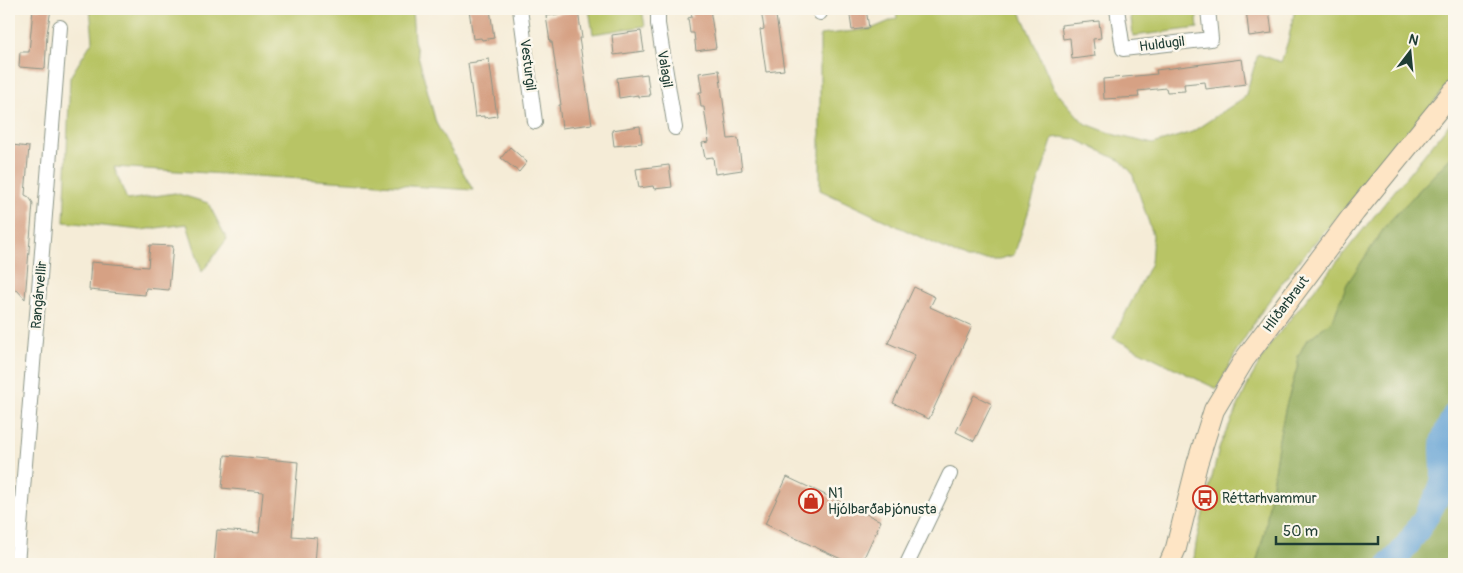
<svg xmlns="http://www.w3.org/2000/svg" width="1463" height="573" viewBox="0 0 1463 573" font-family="Pangolin,sans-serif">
	<rect width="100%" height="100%" fill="#fbf7ec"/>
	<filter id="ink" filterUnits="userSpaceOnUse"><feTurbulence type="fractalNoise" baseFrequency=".02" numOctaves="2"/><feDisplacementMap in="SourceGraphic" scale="10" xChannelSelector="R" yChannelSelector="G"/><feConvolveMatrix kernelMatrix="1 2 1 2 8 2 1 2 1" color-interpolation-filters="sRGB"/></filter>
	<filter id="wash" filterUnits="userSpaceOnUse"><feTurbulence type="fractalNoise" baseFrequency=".0096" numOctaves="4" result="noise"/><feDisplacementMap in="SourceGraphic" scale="20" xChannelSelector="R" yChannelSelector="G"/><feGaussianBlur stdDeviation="1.12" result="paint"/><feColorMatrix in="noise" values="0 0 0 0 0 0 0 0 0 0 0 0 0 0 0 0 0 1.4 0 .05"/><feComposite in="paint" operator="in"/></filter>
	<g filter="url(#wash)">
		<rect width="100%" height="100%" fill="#f5ecd7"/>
		<!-- green -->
		<path fill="#b8c465" stroke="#6c804c" d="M90 9H412L414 40 436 123 473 190 114 167 127 200 175 193 208 203 227 239 202 272 187 224 141 230 64 222 70 77 93 40Z
			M589 9H642L645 26 593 34Z
			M896 9H1019L1054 89 1084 123 1115 135 1153 144 1192 132 1245 97 1258 54 1281 62 1288 41 1295 9H1454V77L1408 135 1298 262 1265 306 1239 347 1217 389 1113 338 1151 263 1153 235 1132 173 1121 161 1075 139 1061 137 1053 138 1014 255 999 259H967L820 190V35L871 29 897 18Z
			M1130 9H1196L1198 28 1133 36Z
			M1454 118V154L1387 224 1347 284 1333 320 1306 341 1298 357V365L1286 406 1279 439 1265 531 1256 564H1193L1197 538 1220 445 1251 378 1271 343Z"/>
		<!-- forest -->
		<path fill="#92aa5a" stroke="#587447" d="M1454 154V564H1256L1265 531 1279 439 1286 406 1298 365V357L1306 341 1333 320 1347 284 1387 224Z"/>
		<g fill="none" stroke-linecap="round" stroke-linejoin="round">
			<!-- river -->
			<path stroke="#62a1d4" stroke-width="25" d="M1390 564C1406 551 1439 500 1443 480 1445 467 1441 453 1443 441 1445 433 1451 424 1454 416"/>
		</g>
		<g id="blocks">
			<!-- building -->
			<path fill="#d6a184" d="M33 9H51L47 34 45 69 19 67 20 52H29Z
				M469 9H490L494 38 482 40 481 38 473 39Z
				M690 9H710L716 48 696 51 694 33H690L688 18 692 17Z
				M761 9H775L784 70 766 72 760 30 764 29Z
				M849 9H866L869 28 852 30Z
				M1246 9H1269L1272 33 1249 36Z
				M578 11 582 38H579L592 124 562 128 559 105H561L552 42H550L546 16Z
				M1099 21 1101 38 1093 39 1095 56 1072 59 1070 38 1063 39 1061 25Z
				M641 31 644 51 614 55 612 35Z
				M489 59 497 116 484 118V116L475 117 468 63 476 62V61Z
				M1242 59 1246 84 1206 89 1205 82 1184 84 1185 91 1167 92 1166 88 1138 91 1139 97 1104 99 1103 79 1157 74 1156 70Z
				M719 70 728 139 738 138 742 170 715 174 713 157 705 158 702 143 709 142 704 107H701L699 92H702L699 73Z
				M647 74 650 96 638 97V95L619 98 617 78Z
				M640 126 642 143 614 146 612 130Z
				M12 145 29 147 25 195 29 197 33 203 25 299 17 290H9V179Z
				M510 147 527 162 519 172 501 158Z
				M669 165 672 187 654 189 653 186 639 188 636 169Z
				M150 245 173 246 169 290 146 288 145 295 89 290 91 262 148 267Z
				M914 287 935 297 930 307 972 326 929 419 893 403 915 355 888 343Z
				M974 395 992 404 974 441 956 432Z
				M225 455 298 462 292 536 317 538 315 564H214L217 530 259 533 263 492 222 488Z
				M787 477 881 521 861 564H852L765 524Z"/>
		</g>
	</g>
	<g filter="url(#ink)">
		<use href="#blocks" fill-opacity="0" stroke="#8a9486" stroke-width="1"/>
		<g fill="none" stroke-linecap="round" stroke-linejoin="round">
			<defs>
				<path id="minor" d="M520 9 535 122
					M658 9V24L675 128
					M819 9 820 13
					M1117 9 1123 49 1211 39 1208 9
					M17 564 60 27
					M907 564 950 474"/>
				<path id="secondary" d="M1169 564 1176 548 1197 464 1214 410 1244 360 1355 212 1454 90"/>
			</defs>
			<!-- minor casing -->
			<use href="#minor" stroke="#8a9486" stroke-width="16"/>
			<!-- secondary casing -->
			<use href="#secondary" stroke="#8a9486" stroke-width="22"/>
			<!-- minor -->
			<use href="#minor" stroke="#fff" stroke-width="14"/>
			<!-- secondary -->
			<use href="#secondary" stroke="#fee5c5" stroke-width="20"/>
		</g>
	</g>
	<!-- icons -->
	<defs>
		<symbol id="bus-ring" viewBox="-11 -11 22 22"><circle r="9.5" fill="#fbf7ec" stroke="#c8321e" stroke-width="1.5"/><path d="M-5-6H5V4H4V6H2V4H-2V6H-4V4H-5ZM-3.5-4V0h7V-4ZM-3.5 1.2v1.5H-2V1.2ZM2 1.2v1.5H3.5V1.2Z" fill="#c8321e"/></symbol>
		<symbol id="shop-ring" viewBox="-11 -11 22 22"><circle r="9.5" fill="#fbf7ec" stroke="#c8321e" stroke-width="1.5"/><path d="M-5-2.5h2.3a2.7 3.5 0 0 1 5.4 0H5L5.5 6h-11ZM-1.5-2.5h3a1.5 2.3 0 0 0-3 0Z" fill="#c8321e"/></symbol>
	</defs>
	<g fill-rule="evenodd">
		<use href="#bus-ring" x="1191" y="484" width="28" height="28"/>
		<use href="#shop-ring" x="797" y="487" width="28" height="28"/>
	</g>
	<g text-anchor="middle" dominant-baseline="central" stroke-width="5" stroke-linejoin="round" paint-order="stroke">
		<!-- street labels -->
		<g font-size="14" fill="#1f3d34" stroke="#fbf7ec">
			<text transform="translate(1162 44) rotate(-7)">Huldugil</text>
			<text transform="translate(528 65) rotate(83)">Vesturgil</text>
			<text transform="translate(665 69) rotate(81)">Valagil</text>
			<text transform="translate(39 295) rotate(-85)">Rangárvellir</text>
			<text transform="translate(1286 304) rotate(-53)">Hlíðarbraut</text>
		</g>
		<!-- poi labels -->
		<g font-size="14" fill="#1f3d34" stroke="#fbf7ec" text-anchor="start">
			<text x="828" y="493">N1<tspan x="828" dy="16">Hjólbarðaþjónusta</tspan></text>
			<text x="1222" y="498">Réttarhvammur</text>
		</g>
	</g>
	<!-- margin -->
	<rect width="1463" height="573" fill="none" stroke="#fbf7ec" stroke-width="30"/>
	<!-- north arrow -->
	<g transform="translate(1410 52) rotate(16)" stroke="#fbf7ec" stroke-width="4" paint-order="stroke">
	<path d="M0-4L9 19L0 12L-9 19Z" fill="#1f3d34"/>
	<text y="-8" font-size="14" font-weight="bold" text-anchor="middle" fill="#1f3d34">N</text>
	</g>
	<!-- scale -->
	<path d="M1276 536v8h102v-8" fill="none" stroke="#1f3d34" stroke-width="2.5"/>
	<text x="1283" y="536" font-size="15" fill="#1f3d34" stroke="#fbf7ec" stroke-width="4" paint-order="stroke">50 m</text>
</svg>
